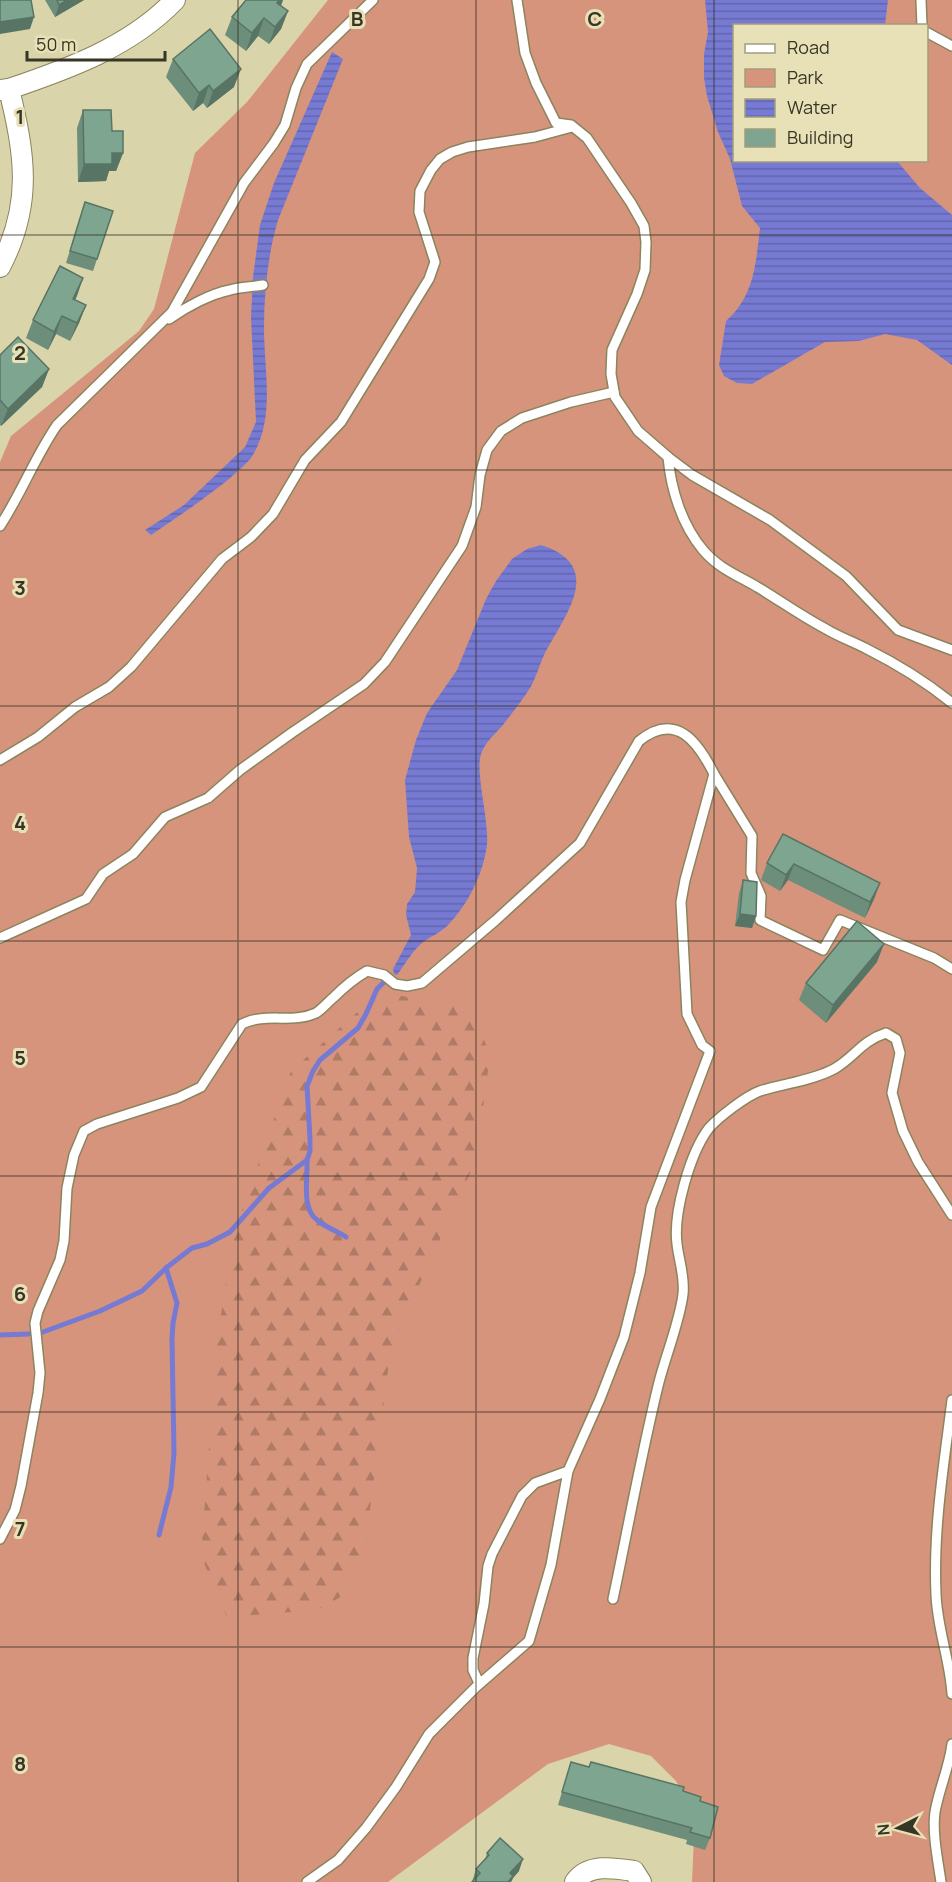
<svg xmlns="http://www.w3.org/2000/svg" width="952" height="1882" font-family="Manrope,sans-serif">
	<defs>
		<pattern id="forest-firs" width="22" height="20" patternUnits="userSpaceOnUse" patternTransform="scale(1.5)"><rect width="22" height="20" fill="#d7947d"/><path d="M5 1l3.5 6h-7zM16 11l3.5 6h-7z" fill="#af7a66"/></pattern>
		<pattern id="water-rules" width="6" height="5" patternUnits="userSpaceOnUse" patternTransform="scale(1.5)"><rect width="6" height="5" fill="#767ad3"/><path d="M0 2.5h6" fill="none" stroke="#6265ab"/></pattern>
	</defs>
	<rect width="100%" height="100%" fill="#dad4ab"/>
	<!-- green -->
	<path fill="#d7947d" fill-rule="evenodd" d="M328,0h624v1882h-260l3,-69 -19,-32 -25,-25 -42,-12 -61,20 -160,118h-388v-1420l11,-26 128,-105 15,-22 41,-156 52,-51zM734,26h192v134h-192z"/>
	<!-- forest -->
	<path fill="url(#forest-firs)" d="M397,995l76,14 17,47 -14,104 -85,187 -27,209 -25,42 -22,12 -90,7 -26,-61 16,-218 19,-111 55,-156 80,-71z"/>
	<!-- water -->
	<g fill="url(#water-rules)">
		<path d="M705,0h183l-3,25 -151,1v134l163,1 23,27 32,27v150l-35,-25 -32,-6 -26,7 -34,1 -73,42 -15,-1 -13,-7 -5,-11 7,-44c28,-24 30,-58 34,-93l-18,-22 -12,-47 -12,-27 -11,-36 -3,-18v-24l4,-22z"/>
		<path d="M332,52l11,7 -65,161c-10,34 -14,72 -14,108 0,40 11,88 -10,125 -5,10 -17,18 -25,26 -25,20 -51,38 -78,56l-6,-5 39,-25 61,-58 11,-25 -5,-105 2,-40 7,-52 14,-42z"/>
		<path d="M541,545c66,21 23,71 3,110 -5,11 -8,23 -14,33 -8,13 -18,25 -27,37 -8,9 -18,17 -22,29 -6,19 8,65 6,90 -3,28 -19,61 -39,81 -7,7 -14,10 -22,15 -13,9 -20,23 -29,35l-3,-1 -1,-5 18,-34 -5,-20 1,-11 8,-12 2,-24 -8,-31 -4,-57 11,-40 11,-27 30,-43 29,-71 10,-18 16,-22 15,-10z"/>
	</g>
	<g fill="none" stroke-linecap="round" stroke-linejoin="round">
		<!-- stream -->
		<g stroke="#767ad3" stroke-width="5">
			<path d="M307,1160c1,18 -6,48 10,60 8,7 20,11 29,17"/>
			<path d="M43,1332l57,-21 42,-20 24,-23 26,-20 15,-4 23,-12 39,-44 38,-28 3,-9v-12l-3,-53 6,-15 7,-11 38,-32 8,-14 11,-25 6,-6"/>
			<path d="M0,1335l29,-1"/>
			<path d="M159,1535l12,-48 3,-34 -2,-114 1,-16 4,-20 -11,-35"/>
		</g>
		<defs>
			<g id="lane">
				<path d="M517,0l8,53 11,30 20,40 15,2 16,13 44,65 13,23 2,16 -1,28 -8,24 -25,56 -1,24 4,23 23,34 30,26 24,18 78,45 76,56 52,54 54,20"/>
				<path d="M921,0l1,26"/>
				<path d="M926,32l26,14"/>
				<path d="M169,319c17,-12 41,-25 61,-29 10,-3 22,-3 33,-5"/>
				<path d="M668,457c3,33 14,68 35,93 16,19 36,26 56,38 23,14 44,29 67,41 13,8 28,13 41,20 30,15 59,33 85,54"/>
				<path d="M0,526c21,-32 35,-69 57,-101l115,-113 72,-129 30,-40 11,-18 11,-37 11,-24 66,-64"/>
				<path d="M0,760l38,-23 37,-30 34,-20 22,-20 91,-108 29,-22 22,-23 32,-54 36,-38 88,-143 6,-17 -16,-50 1,-21 11,-21 9,-11 12,-7 16,-5 67,-10 37,-10"/>
				<path d="M714,774l38,62 -1,37 10,23 -1,24 63,30 17,-30 94,38 18,11"/>
				<path d="M0,938l86,-39 17,-25 30,-20 32,-37 43,-19 32,-28 53,-38 71,-48 21,-22 77,-116 14,-39 4,-32 7,-25 14,-19 21,-13 49,-16 43,-10"/>
				<path d="M952,1400c-8,64 -19,129 -16,194 1,34 14,66 16,100"/>
				<path d="M0,1539l15,-29 6,-24 17,-93 2,-20 -5,-50 3,-12 22,-51 4,-19 3,-53 7,-33 10,-24 13,-7 81,-26 23,-11 41,-63c24,-12 50,0 74,-11 6,-4 12,-11 18,-16 10,-10 21,-19 33,-26l17,4 11,9 12,2 15,-3 74,-63 84,-77 59,-102c37,-30 59,1 75,33l-29,106 -4,22 6,112 15,31 8,6 -59,156 -11,66 -16,64 -24,62 -32,72 -17,94 -22,76 -53,46 -47,47 -33,53 -30,41 -28,32 -31,22"/>
				<path d="M613,1599c15,-71 28,-143 45,-213 7,-29 22,-65 25,-92 2,-17 -4,-33 -6,-50 -4,-31 13,-91 32,-116 10,-11 37,-32 51,-37 25,-8 51,-10 74,-22 21,-12 27,-28 52,-36l10,6 4,14 -8,40 11,38 15,31 34,53"/>
				<path d="M479,1683l-6,-13v-12l11,-54 4,-38 4,-12 30,-58 13,-13 33,-12"/>
				<path d="M941,1882c-3,-21 -9,-50 -6,-70 4,-23 14,-44 17,-68"/>
			</g>
			<g id="street">
				<path d="M0,90l9,-1c59,-20 121,-42 166,-89"/>
				<path d="M0,267c33,-63 25,-112 9,-178"/>
				<path d="M575,1882c13,-19 40,-14 59,-11l7,11"/>
			</g>
		</defs>
		<!-- lane casing -->
		<use href="#lane" stroke="#8b845e" stroke-width="12"/>
		<!-- street casing -->
		<use href="#street" stroke="#8b845e" stroke-width="22"/>
		<!-- lane -->
		<use href="#lane" stroke="#fff" stroke-width="9"/>
		<!-- street -->
		<use href="#street" stroke="#fff" stroke-width="20"/>
	</g>
	<!-- wall -->
	<g fill="#6c8e7b">
		<path d="M45,0h39l-29,17z"/>
		<path d="M246,0h37l-2,6 7,5 -7,18 -12,15 -11,-8 -12,15 -21,-16 7,-18z"/>
		<path d="M173,59l61,28 -27,21 -4,-5 -10,8 -27,-34z"/>
		<path d="M83,110l29,21 11,22 -7,18h-7l-3,10 -28,1 -1,-54z"/>
		<path d="M85,202l12,57 -4,12 -27,-8z"/>
		<path d="M83,278l-8,22 11,5 -7,18 -9,18 -14,-7 -8,16 -22,-12 7,-18z"/>
		<path d="M0,355l49,14 -7,18 -41,39 -1,-1z"/>
		<path d="M783,834l97,49 -6,16 -9,19 -77,-38 -8,11 -19,-11 6,-17z"/>
		<path d="M743,880l13,36 -4,12 -17,-2 4,-33z"/>
		<path d="M877,962l-51,61 -27,-23 7,-17z"/>
		<path d="M571,1762l112,29 17,10 10,37 -5,12 -19,-6 1,-4 -129,-35z"/>
		<path d="M487,1853l32,18 -6,7 -2,4h-39l4,-13 9,-9z"/>
	</g>
	<!-- shaded-wall -->
	<g fill="#587464">
		<path d="M67,0h17l-29,17 4,-12z"/>
		<path d="M279,0h4l-4,10 -2,-7z"/>
		<path d="M288,11l-7,18 -12,15 6,-17z"/>
		<path d="M34,17l-4,12 -30,5v-12z"/>
		<path d="M264,18l-6,18 -12,15 6,-18z"/>
		<path d="M241,69l-7,18 -27,21 6,-17z"/>
		<path d="M209,85l-6,18 -10,8 6,-18z"/>
		<path d="M112,153h11l-7,18h-7l-3,10 -28,1 6,-18z"/>
		<path d="M83,278l-6,18 -10,20 6,-17z"/>
		<path d="M86,305l-7,18 -9,18 7,-18z"/>
		<path d="M62,316l-6,18 -8,16 6,-18z"/>
		<path d="M49,369l-7,18 -41,39 7,-17z"/>
		<path d="M794,864l-6,16 -8,11 6,-16z"/>
		<path d="M880,883l-6,16 -9,19 5,-16z"/>
		<path d="M740,914l16,2 -4,12 -17,-2z"/>
		<path d="M884,944l-7,18 -51,61 7,-18z"/>
		<path d="M523,1859l-4,12 -6,7 -2,4h-4l3,-9z"/>
	</g>
	<!-- building -->
	<g fill="#7ea58f" stroke="#587464" stroke-width="1.5">
		<path d="M0,0h31l3,17 -34,5z"/>
		<path d="M57,0h10l-8,5z"/>
		<path d="M246,0h33l-2,3 11,8 -13,16 -11,-9 -12,15 -20,-16z"/>
		<path d="M210,29l31,40 -28,22 -4,-6 -10,8 -26,-34z"/>
		<path d="M83,110h28l1,21h11v22h-11v11h-28z"/>
		<path d="M85,202l28,9 -16,48 -27,-8z"/>
		<path d="M60,266l23,12 -10,21 13,6 -9,18 -15,-7 -8,16 -21,-12z"/>
		<path d="M18,337l31,32 -41,40 -8,-9v-45z"/>
		<path d="M783,834l97,49 -10,19 -76,-38 -8,11 -19,-12z"/>
		<path d="M743,880l14,2 -1,34 -16,-2z"/>
		<path d="M857,921l27,23 -51,61 -27,-22z"/>
		<path d="M571,1762l18,5 2,-5 93,25 -1,4 18,6 -1,4 18,6 -8,31 -20,-6 2,-4 -130,-36z"/>
		<path d="M500,1838l23,21 -13,14 3,3 -5,6h-36l8,-9 -4,-4 13,-14 -2,-2z"/>
	</g>
	<!-- grid -->
	<path fill="none" stroke="#373524" stroke-width="1.5" stroke-opacity="0.55" d="M238,0v1882M476,0v1882M714,0v1882M0,235h952M0,470h952M0,706h952M0,941h952M0,1176h952M0,1412h952M0,1647h952"/>
	<g font-size="20" text-anchor="middle" font-weight="bold" fill="#373524" stroke="#e8e1b8" stroke-width="6" stroke-linejoin="round" paint-order="stroke">
		<text x="357" y="26">B</text>
		<text x="595" y="26">C</text>
		<text x="20" y="124">1</text>
		<text x="20" y="360">2</text>
		<text x="20" y="595">3</text>
		<text x="20" y="830">4</text>
		<text x="20" y="1065">5</text>
		<text x="20" y="1301">6</text>
		<text x="20" y="1536">7</text>
		<text x="20" y="1771">8</text>
	</g>
	<!-- legend -->
	<rect x="733" y="24" width="195" height="138" fill="#e8e1b8" stroke="#a19c7d" stroke-width="1.5"/>
	<rect x="745" y="44" width="30" height="9" fill="#ffffff" stroke="#a19c7d" stroke-width="1.5"/>
	<text x="787" y="54" font-size="18" fill="#373524">Road</text>
	<rect x="745" y="69" width="30" height="18" fill="#d7947d" stroke="#a19c7d" stroke-width="1.5"/>
	<text x="787" y="84" font-size="18" fill="#373524">Park</text>
	<rect x="745" y="99" width="30" height="18" fill="url(#water-rules)" stroke="#a19c7d" stroke-width="1.5"/>
	<text x="787" y="114" font-size="18" fill="#373524">Water</text>
	<rect x="745" y="129" width="30" height="18" fill="#7ea58f" stroke="#a19c7d" stroke-width="1.5"/>
	<text x="787" y="144" font-size="18" fill="#373524">Building</text>
	<!-- north arrow -->
	<g transform="translate(898 1828) rotate(264)" stroke="#e8e1b8" stroke-width="4.5" paint-order="stroke">
	<path d="M0-4.5L10 22L0 15L-10 22Z" fill="#373524"/>
	<text y="-9" font-size="16" font-weight="bold" text-anchor="middle" fill="#373524">N</text>
	</g>
	<!-- scale -->
	<path d="M27 51v9h138v-9" fill="none" stroke="#373524" stroke-width="3"/>
	<text x="36" y="51" font-size="18" fill="#373524" stroke="#e8e1b8" stroke-width="4.5" paint-order="stroke">50 m</text>
</svg>
